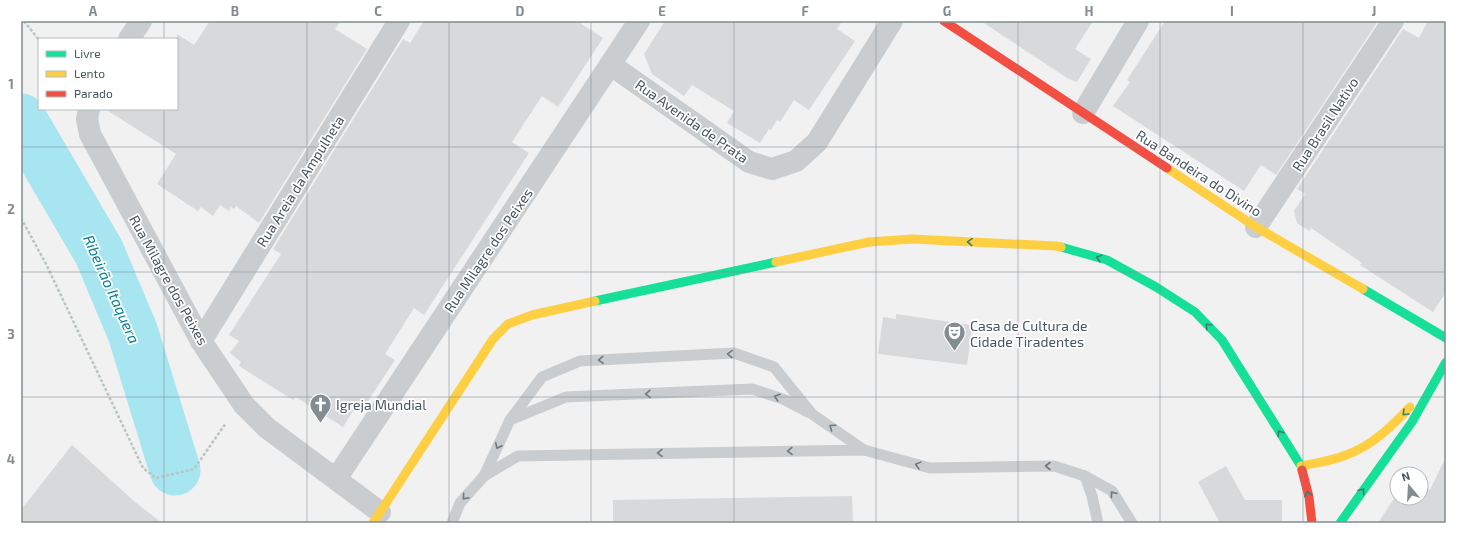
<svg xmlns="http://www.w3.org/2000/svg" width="1467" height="544" font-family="'Exo 2',sans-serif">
	<rect width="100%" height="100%" fill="#f1f1f1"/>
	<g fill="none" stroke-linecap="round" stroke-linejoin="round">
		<!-- river -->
		<path stroke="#a7e6f1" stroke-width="51" d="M21,119l78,133 34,81 42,137"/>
	</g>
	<!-- building -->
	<g fill="#d8d9db">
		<path d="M210,21h131l-6,8 32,20 -108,174 -23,-17 -2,3 -3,-2 -2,4 -9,-6 -7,11 -12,-9 -3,4 -41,-27 19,-30 -71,-45h72v-75l17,11z"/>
		<path d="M424,21h153l26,17 -45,69 -16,-11 -30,46 17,11 -105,162 -10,-7 -29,46 10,6 -31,47 -6,-4 -15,24 -47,-30 -3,3 -54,-34 2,-4 -11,-9 9,-12 -10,-6 52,-81 -8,-5 130,-210 7,4z"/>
		<path d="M665,21h177l-5,8 18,12 -46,69 -15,-10 -14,22 -3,-2 -6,10 -2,-1 -9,14 -33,-20 7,-12 -42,-26 -8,11 -32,-22 -8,-20z"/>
		<path d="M981,21h112l-18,28 16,10 -14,23 -10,-4z"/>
		<path d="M1165,21h213l-102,154 -15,-10 -17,26 -131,-85 17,-24 -3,-2z"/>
		<path d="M1428,21h18v271l-13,20 -73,-47 2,-2 -51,-35 -2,3 -12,-8 -3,-12 11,-17 -8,-5 106,-160 16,9z"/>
		<path d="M896,314l75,11 -1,2h2l-5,38 -89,-11 5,-37 13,2z"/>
		<path d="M72,445l63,57 27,21h-141v-13z"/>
		<path d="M1446,457v66h-68l19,-29v4h24v-13l9,5z"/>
		<path d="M1226,466l19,34h37v23h-62l-22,-41z"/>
		<path d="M852,496l1,27h-240v-23z"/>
	</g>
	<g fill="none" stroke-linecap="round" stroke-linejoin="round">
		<!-- path -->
		<g stroke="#b8c5c0" stroke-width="2.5" stroke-dasharray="3 2" stroke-linecap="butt">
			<path d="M24,21l15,19"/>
			<path d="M21,218l25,46 97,204 13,10 38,-9 32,-46"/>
		</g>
		<!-- lane -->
		<g stroke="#cacdcf" stroke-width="11">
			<path d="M510,420l56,-23 186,-8 31,10 25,13"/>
			<path d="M484,476l34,-20 346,-6 66,18 124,-2 31,10 27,15 20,32"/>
			<path d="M1085,476l7,20 6,27"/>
			<path d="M452,523l8,-20 24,-27 26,-56 32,-43 38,-16 154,-8 40,14 38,47 52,36"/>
		</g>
		<!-- street -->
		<g stroke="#cacdcf" stroke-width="22">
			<path d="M129,39l12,-18"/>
			<path d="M611,65l138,97 23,7 24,-8 21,-19 75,-121"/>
			<path d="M89,109l-2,10 3,15 111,207 43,64 23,23 113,84"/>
			<path d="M1083,113l55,-92"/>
			<path d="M1256,227l137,-206"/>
			<path d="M201,341l198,-320"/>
			<path d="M336,479l303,-458"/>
		</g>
		<!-- fast -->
		<g stroke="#16e098" stroke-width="9">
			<path d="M1061,247l46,13 49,27 39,25 27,28 79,126 1,4"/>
			<path d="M1363,289l83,49"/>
			<path d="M595,301l181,-39"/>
			<path d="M1340,523l72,-101 34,-60"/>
		</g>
		<!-- slow -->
		<g stroke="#ffcf43" stroke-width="9">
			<path d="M1167,168l89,59 107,62"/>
			<path d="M776,262l93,-20 43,-3 144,7 5,1"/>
			<path d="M1301,466c15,-3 31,-5 45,-11 26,-9 46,-29 64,-48"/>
			<path d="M373,523l120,-184 15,-15 24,-9 63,-14"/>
		</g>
		<!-- jam -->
		<g stroke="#f24e42" stroke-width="9">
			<path d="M944,21l223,147"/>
			<path d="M1302,470l7,27 3,26"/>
		</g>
	</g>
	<!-- one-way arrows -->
	<defs><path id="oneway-chevron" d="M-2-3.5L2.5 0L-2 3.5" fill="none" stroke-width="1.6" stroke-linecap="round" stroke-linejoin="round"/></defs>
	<g stroke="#387f6f">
		<use href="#oneway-chevron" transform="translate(970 242) rotate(-177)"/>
		<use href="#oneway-chevron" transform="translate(1099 258) rotate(-165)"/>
		<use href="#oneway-chevron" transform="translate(1208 326) rotate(-133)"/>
		<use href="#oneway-chevron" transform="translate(1405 413) rotate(135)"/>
		<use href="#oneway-chevron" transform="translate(1280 433) rotate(-122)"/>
		<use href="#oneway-chevron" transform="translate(1362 491) rotate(-54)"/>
		<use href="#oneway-chevron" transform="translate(1308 494) rotate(-102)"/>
	</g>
	<g stroke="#6e7980">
		<use href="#oneway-chevron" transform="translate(730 354) rotate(-178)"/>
		<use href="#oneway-chevron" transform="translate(601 360) rotate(177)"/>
		<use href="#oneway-chevron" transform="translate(648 394) rotate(178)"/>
		<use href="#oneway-chevron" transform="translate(777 397) rotate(-162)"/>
		<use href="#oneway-chevron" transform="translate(832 427) rotate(-145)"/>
		<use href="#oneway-chevron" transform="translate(498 446) rotate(116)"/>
		<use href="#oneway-chevron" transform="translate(790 451) rotate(179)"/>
		<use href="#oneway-chevron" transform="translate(660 453) rotate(179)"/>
		<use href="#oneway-chevron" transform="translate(918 465) rotate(-165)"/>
		<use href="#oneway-chevron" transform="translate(1048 466) rotate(-180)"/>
		<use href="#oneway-chevron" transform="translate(1113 494) rotate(-128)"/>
		<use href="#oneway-chevron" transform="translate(465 497) rotate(131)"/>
	</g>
	<!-- grid -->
	<path fill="none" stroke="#828c91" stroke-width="1" stroke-opacity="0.55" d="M164,21v18M307,21v502M449,21v502M591,21v502M734,21v502M876,21v502M1018,21v502M1160,21v502M1303,21v502M164,109v414M21,147h1425M21,272h1425M21,397h1425"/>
	<!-- icons -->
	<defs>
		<symbol id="theatre-pin" viewBox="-11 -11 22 30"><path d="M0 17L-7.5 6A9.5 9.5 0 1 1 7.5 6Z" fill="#828c91" stroke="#fff"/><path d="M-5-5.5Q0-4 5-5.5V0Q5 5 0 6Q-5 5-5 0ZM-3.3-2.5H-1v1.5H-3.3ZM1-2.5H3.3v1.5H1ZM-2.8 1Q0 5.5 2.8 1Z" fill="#fff"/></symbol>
		<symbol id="church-pin" viewBox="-11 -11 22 30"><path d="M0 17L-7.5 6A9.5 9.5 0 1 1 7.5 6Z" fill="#828c91" stroke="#fff"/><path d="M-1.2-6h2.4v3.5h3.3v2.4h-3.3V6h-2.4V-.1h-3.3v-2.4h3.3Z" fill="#fff"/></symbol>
	</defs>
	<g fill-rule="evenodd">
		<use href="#theatre-pin" x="942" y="320" width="25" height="34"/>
		<use href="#church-pin" x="308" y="392" width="25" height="34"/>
	</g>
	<g text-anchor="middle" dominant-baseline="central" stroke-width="3.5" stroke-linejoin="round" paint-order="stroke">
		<!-- street labels -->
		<g font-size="14" fill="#46555e" stroke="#fff">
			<text transform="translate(692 121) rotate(35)">Rua Avenida de Prata</text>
			<text transform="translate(1325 124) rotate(-57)">Rua Brasil Nativo</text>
			<text transform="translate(1199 173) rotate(33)">Rua Bandeira do Divino</text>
			<text transform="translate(300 181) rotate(-58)">Rua Areia da Ampulheta</text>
			<text transform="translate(488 250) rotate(-56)">Rua Milagre dos Peixes</text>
			<text transform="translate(169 280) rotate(61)">Rua Milagre dos Peixes</text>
		</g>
		<!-- poi labels -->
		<g font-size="14" fill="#46555e" stroke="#fff" text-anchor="start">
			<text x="970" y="325">Casa de Cultura de<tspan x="970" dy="16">Cidade Tiradentes</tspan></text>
			<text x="336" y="404">Igreja Mundial</text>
		</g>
		<!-- water labels -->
		<g font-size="15" font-style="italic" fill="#077f93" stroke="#fff">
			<text transform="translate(112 289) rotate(66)">Ribeirão Itaquera</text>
		</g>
	</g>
	<!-- border -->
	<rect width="1467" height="544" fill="none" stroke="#ffffff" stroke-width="44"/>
	<!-- legend -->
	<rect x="38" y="38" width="140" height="72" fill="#ffffff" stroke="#b5bbbf"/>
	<rect x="46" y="51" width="20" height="6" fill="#16e098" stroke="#b5bbbf"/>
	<text x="74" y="58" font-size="12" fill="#46555e">Livre</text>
	<rect x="46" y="71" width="20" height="6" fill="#ffcf43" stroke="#b5bbbf"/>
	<text x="74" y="78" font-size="12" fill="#46555e">Lento</text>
	<rect x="46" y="91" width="20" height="6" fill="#f24e42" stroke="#b5bbbf"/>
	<text x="74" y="98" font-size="12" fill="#46555e">Parado</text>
	<!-- north arrow -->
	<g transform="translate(1409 486) rotate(342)"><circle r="19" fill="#ffffff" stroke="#b5bbbf"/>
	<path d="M0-3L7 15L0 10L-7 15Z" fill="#828c91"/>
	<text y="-6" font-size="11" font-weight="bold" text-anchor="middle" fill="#46555e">N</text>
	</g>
	<rect x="22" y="22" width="1423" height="500" fill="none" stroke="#828c91" stroke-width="1.5"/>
	<g font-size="13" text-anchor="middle" font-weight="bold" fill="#828c91">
		<text x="93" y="16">A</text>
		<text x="235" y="16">B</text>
		<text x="378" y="16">C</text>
		<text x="520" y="16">D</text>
		<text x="662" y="16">E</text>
		<text x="805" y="16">F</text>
		<text x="947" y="16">G</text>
		<text x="1089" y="16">H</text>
		<text x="1232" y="16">I</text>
		<text x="1374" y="16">J</text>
		<text x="11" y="89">1</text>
		<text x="11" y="214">2</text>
		<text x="11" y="339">3</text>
		<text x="11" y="464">4</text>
	</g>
</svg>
